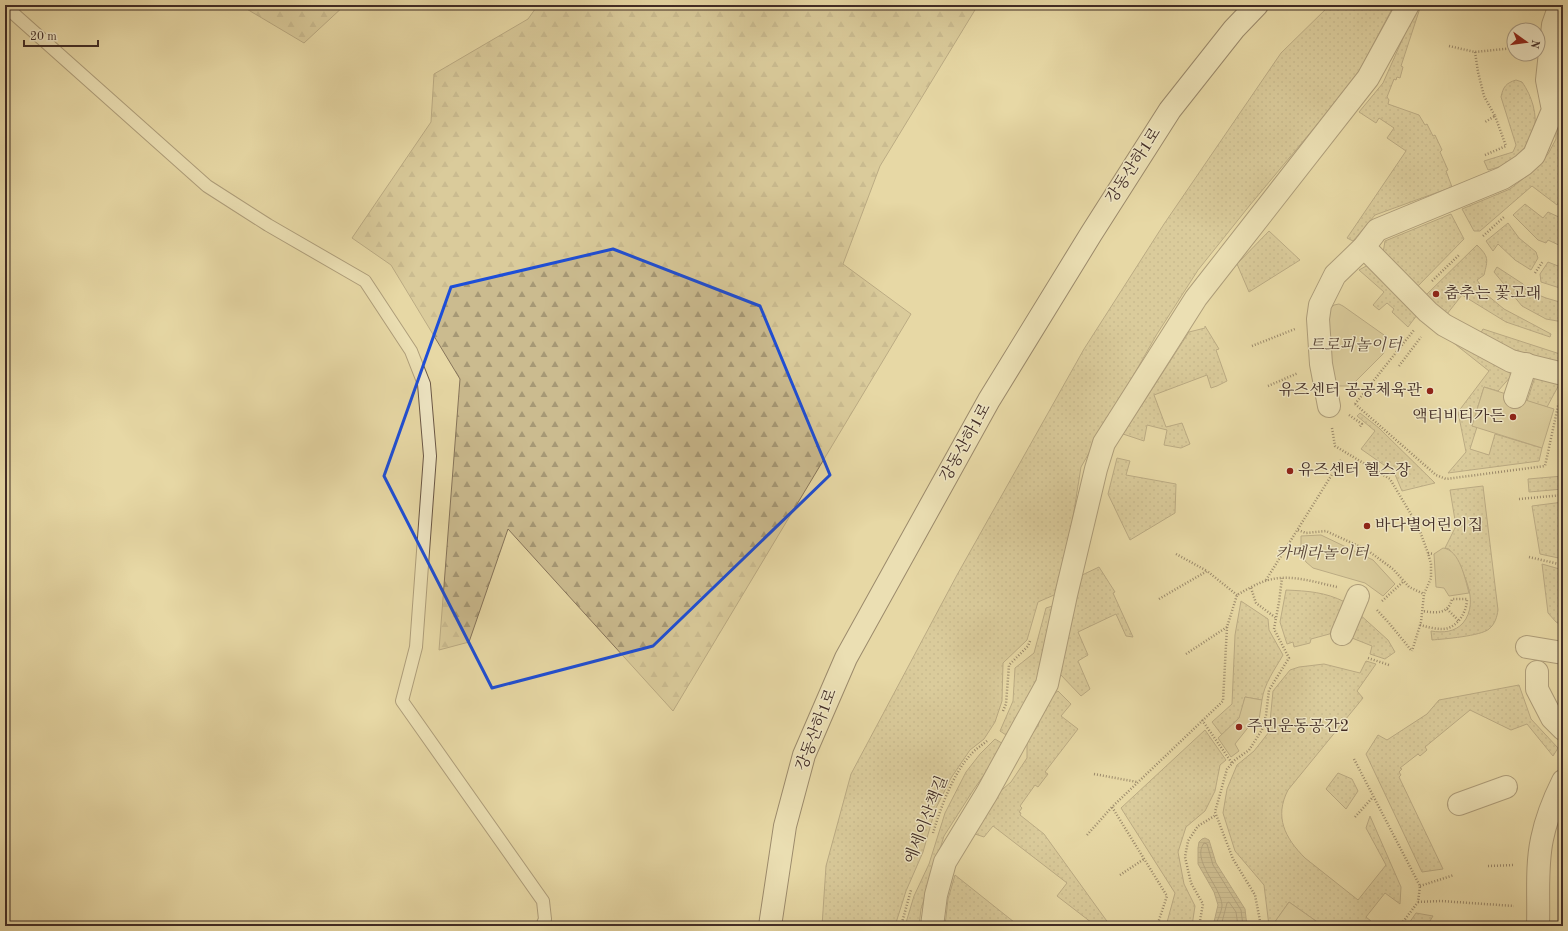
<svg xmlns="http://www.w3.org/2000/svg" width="1568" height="931" font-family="'Old Standard TT','Noto Serif KR',serif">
	<defs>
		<pattern id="grass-dots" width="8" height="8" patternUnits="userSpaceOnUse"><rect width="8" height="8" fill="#cbbb8f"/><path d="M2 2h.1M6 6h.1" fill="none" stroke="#a69875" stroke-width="1.8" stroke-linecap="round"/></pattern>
		<pattern id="forest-firs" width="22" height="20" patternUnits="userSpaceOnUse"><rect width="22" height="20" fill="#cbbb8f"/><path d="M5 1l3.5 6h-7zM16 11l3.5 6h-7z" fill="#a69875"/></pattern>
		<pattern id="water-rules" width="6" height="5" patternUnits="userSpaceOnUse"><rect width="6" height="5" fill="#af9e79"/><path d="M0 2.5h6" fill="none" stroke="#908163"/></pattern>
	</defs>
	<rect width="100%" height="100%" fill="#e7d8a5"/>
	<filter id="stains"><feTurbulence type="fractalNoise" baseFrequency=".005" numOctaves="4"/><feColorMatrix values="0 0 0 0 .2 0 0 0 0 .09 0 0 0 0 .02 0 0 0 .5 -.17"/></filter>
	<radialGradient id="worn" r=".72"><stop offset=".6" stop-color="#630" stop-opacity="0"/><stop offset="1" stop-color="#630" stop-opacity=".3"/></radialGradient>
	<!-- grass -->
	<g fill="url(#grass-dots)" stroke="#86745a">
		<path d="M1330,5h64l-39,74 -105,126 -52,65 -41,64 -76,133 -20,125 -23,10 -11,38 -24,23 -1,38 -7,21 -11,17 -14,11 -19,28 -16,32 -12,42 -17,39 -11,35h-73l4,-60 25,-92 106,-199 127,-226 80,-125 117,-171z"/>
		<path d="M1421,5l-20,61 2,1 -3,11 -3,-1 -1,3 -2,-1 -7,18 2,3 -1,4 31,11 6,10 2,-1 6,12 2,-1 7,15 -2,2 8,18 -2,1 6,16 -77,28 -22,26 -6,-3 59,-87 -19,-13 7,-10 -15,-10 -3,5 -17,-11 24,-29 28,-63z"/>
		<path d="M1516,80l6,2c10,14 16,33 12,51 -2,11 -14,22 -23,29 -6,4 -16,6 -23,8l-4,-9 29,-9 3,-7 -15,-48c2,-10 5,-14 15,-17z"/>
		<path d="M1556,125l7,11v56l-6,13 -25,-19 -52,45h-6l-12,-22 48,-20 23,-18 15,-17 8,-15z"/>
		<path d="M1525,204l18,14 5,-6 15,7v28l-15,-7 -2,3 -8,-3 -25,-25z"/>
		<path d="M1451,214l13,25 -47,48 -34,-34 2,-12z"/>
		<path d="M1508,223l11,15 17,14 2,6 -7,12 -16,-10 -17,-16 -5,7 -7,-10z"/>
		<path d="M1269,231l31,29 -51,32 -12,-28z"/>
		<path d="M1477,245c12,12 11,14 7,30l-7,5 10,15 17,14 47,25 -1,3 -44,-15 -44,-27 -15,19 -22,-18z"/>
		<path d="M1548,262l15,6v21l-22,-7 -1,-8z"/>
		<path d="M1368,265l49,50 -9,12 -16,-15 2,-3 -7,-6 -8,7 -6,-5 11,-13 -25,-22z"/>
		<path d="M1497,267l26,17 3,6 20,8 17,5v19l-17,-3 -24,-13 -28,-34z"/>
		<path d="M1205,326l14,23 -3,1 11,31 -10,5 -6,2 -4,-13 -53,20 12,32 16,-4 8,21 -9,4 -17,-3 3,-15 -20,-5 -3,16 -21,-7 66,-102 16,-4z"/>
		<path d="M1483,329l80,26v14l-39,-9 -45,-24z"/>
		<path d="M1446,337l68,30 -2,8 -14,16 -14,-4 -12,39 5,1 -7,22 19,6 6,-21 47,14 -3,13 -91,12 18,-21 -8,-40 31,-41z"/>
		<path d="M1536,374l25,7 -14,26 -20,-6z"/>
		<path d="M1360,413l19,15 56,55 -33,8 -8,-19 -33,-23 14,-18 -18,-15z"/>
		<path d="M1117,458l13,3 -4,14 50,9 -1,29 -45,27 -22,-46z"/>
		<path d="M1563,476v13l-34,3 -1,-13z"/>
		<path d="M1483,486l15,124c-1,7 -3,14 -9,19 -8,7 -45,10 -57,11l-1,-9c12,2 24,1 32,-8 18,-22 -1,-55 -14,-74l-4,-1 11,-22 -6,-36z"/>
		<path d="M1563,502v57l-23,-5 -8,-48z"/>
		<path d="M1542,564l21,6v56l-7,-4 -8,-9z"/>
		<path d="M1099,567l16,25 -2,1 20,44 -7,-1 -10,-22 -38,18 10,23 -10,6 12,28 -9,7 -22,-23 21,-97z"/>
		<path d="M1286,590c22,1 39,2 59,12l-12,31 -22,6 -1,4 -16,4 -1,-5 -6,2 -7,-22z"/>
		<path d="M1241,601l27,18 1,11 14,25c-8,14 -19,29 -21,45l-17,-3 -5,21 -18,17 -10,-13 20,-18 3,-69z"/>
		<path d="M1059,604l-16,80 -31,55 -12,-8 13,-30 2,-33 19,-15 12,-45z"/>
		<path d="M1357,612l31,28 7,12 -10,7 -15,-5 2,-8 -25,-10z"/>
		<path d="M1366,661l10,3 -19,27 6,7 -75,92c-14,27 -3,48 17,68l53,42 28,-35 -20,-37 4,-12 31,71 -1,17 -15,-11 -19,24 11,9h-54l-34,-24 -17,24h-3l-5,-41 -29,-34 -12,-38 4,-24 10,-24 17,-14 15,-19 4,-41 17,-21 9,-3 25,-3 36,9z"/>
		<path d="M1519,685l12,34 27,29 -5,8 -26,-32 -16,6 -41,-20 -45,37 2,3 -7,6 -2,-2 -18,14 2,1 -3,3 2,3 -2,2 44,92 -21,3 -56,-118 12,-19 9,5 40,-26 12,-14z"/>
		<path d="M1058,691l13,13 -10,12 17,13 -33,43 3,2 -10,13 -3,-2 -15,21 2,2 -3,4 2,1 -1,2 24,19 65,90 -13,2 -39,-30 10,-13 -74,-57 -9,11 -9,-3 -1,-13 14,-19 23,-20 16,-24v-17l11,-15 7,-26z"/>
		<path d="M1205,730l21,30 -6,5 -5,26 -10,20 -19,16 -8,25 6,32 11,22 -3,20h-26l9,-33 -54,-85z"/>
		<path d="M995,739l10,6 -31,44 -30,47 -23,73 -2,17h-14l9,-30 15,-32 16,-51 21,-41 14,-18z"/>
		<path d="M1338,773l14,6 6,12 -12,18 -20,-20z"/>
		<path d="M955,875l64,51h-74l3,-27z"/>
		<path d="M1416,913l17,3 -6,10h-20z"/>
	</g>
	<!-- forest -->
	<g fill="url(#forest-firs)" stroke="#86745a">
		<path d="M240,5h105l-41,38z"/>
		<path d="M538,5h440l-98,161 -37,98 68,50 -238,397 -165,-182 -39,113 -30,8 21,-271 -69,-114 -39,-27 79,-116 3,-48 94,-55z"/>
	</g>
	<!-- green -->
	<g fill="#cbbb8f" stroke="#86745a">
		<path d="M1339,304l4,2 41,29c2,7 2,13 -1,19l-32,32h-12l-6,-9 -6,-45 1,-21 6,-6z"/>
		<path d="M1484,387l70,22 -12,39 -70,-22z"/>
		<path d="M1321,535l52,25 22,24 -12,12 -18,-13 -52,-15 -7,-6 -5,-9v-17z"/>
		<path d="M1443,548c17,2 22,31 26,45l-20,3 -5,-8 -8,-1 -2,-33z"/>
		<path d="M1245,697l17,3 -3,20h-5l-19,24 4,7 -8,6 -13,-19 21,-20z"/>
		<path d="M1289,902l34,24h-51z"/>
	</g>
	<!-- water -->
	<path fill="url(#water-rules)" stroke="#837057" d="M1205,838l4,2 7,23 29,46 2,17h-34l5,-21 -4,-13 -16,-28v-16l1,-6 3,-3z"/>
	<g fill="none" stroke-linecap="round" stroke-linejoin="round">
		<!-- shore -->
		<g stroke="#78654f" stroke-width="1">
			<path d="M1216,926c1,-7 6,-14 6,-21 -1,-18 -31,-45 -18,-62l3,1 6,21 28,45 2,16"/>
			<path d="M1221,926l6,-23 2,-1 7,10 2,14"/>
		</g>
		<defs>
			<path id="lane" d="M5,6l202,180 61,39 97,56 46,70 13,33 6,72 -14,191 -14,54 141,200 2,18 -3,7"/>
			<g id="street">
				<path d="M1364,247l64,65 16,13 67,36 52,13"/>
				<path d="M1515,397l11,-33"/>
				<path d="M1329,406l-8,-42 -3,-45 2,-14 15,-30 29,-28 13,-17 126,-52 20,-13 11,-10 19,-45 -6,-30 6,-55 7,-20"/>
				<path d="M1342,634l16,-38"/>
				<path d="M1527,647l36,6"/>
				<path d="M1537,672v17l15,29 11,11"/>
				<path d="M1459,804l47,-17"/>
				<path d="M932,926l4,-31 9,-33 42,-69 60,-109 19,-89 30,-126 8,-26 92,-145 172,-220 40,-73"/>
				<path d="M1538,926c1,-29 -2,-59 4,-87 4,-20 12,-40 21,-58"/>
			</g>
			<path id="secondary" d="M770,926l15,-100 19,-71 42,-97 143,-258 102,-166 79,-124 64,-81 23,-24"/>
		</defs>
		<!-- lane casing -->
		<use href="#lane" stroke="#6a5745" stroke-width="14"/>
		<!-- street casing -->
		<use href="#street" stroke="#6a5745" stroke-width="24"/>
		<!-- secondary casing -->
		<use href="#secondary" stroke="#412c25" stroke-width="24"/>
		<!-- path -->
		<g stroke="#412c25" stroke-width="2.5" stroke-dasharray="1 2" stroke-linecap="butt">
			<path d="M1449,46l26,6 39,-4"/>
			<path d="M1475,52l3,20 6,24 11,20 -10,6"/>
			<path d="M1485,155l21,-9 -11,-30"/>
			<path d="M1561,208l2,-2"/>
			<path d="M1483,236l21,-19"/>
			<path d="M1535,273l8,-12"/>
			<path d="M1432,281l28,-27"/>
			<path d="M1252,346l43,-17"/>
			<path d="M1399,366l22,-29"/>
			<path d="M1268,386l30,-13"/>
			<path d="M1355,404l81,71 10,4 99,-13 13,-60 4,-9"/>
			<path d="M1355,404l59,-74"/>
			<path d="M1349,415l13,9 -3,4"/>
			<path d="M1332,428l3,18 55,33 28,47 10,27 3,11v14l-7,16 -3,28 -9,29"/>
			<path d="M1519,499l44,-4"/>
			<path d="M1298,530l8,3 20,-2 41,19 26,19 16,18 15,7"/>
			<path d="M1428,553l6,1"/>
			<path d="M1176,554l31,17"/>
			<path d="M1529,557l34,8"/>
			<path d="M1266,580l75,-120"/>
			<path d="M1251,588l5,15 20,15"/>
			<path d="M1159,599l48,-28 30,24"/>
			<path d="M1382,601l22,-20"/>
			<path d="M1447,609l12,12"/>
			<path d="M1377,610l12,13 22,27"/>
			<path d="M1420,625c7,2 15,4 22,4 15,0 25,-17 25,-30h-15c-4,16 -17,14 -30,12"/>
			<path d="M1186,654l41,-27 10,-32c9,-5 19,-11 28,-14 24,-8 49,1 72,6"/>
			<path d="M1368,658l21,7"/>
			<path d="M1003,711l3,-7 3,-39 19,-19 2,-5"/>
			<path d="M1202,720l30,43"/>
			<path d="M1354,759l66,127 -2,16 -18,24"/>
			<path d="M1094,774l43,8"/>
			<path d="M1355,817l18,-20"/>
			<path d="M933,833c8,-26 20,-60 39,-80 5,-5 10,-8 15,-12"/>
			<path d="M1087,835l25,-28"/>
			<path d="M1488,866l27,-1"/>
			<path d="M1120,875l24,-16"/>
			<path d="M1420,886l34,-11"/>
			<path d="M1418,902l23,-1 73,5"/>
			<path d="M901,926l10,-36"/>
			<path d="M1157,926l10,-30 -55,-89 111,-106 4,-74"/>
			<path d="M1199,926l4,-22 -12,-21 -6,-26 3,-16 10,-15 18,-11"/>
			<path d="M1261,926l-6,-31 -22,-36 -18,-47 12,-43 8,-9 14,-10 13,-20 4,-15 3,-25 20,-32 -15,-29 5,-27 3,-24"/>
		</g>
		<!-- lane -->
		<use href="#lane" stroke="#efe6c4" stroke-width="12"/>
		<!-- street -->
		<use href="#street" stroke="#efe6c4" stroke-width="22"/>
		<!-- secondary -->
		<use href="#secondary" stroke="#efe6c4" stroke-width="22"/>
	</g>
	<!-- marked area -->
	<path d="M0 0H1568V931H0ZM613,249l147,57 70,169 -177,171 -161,42 -108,-212 67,-189z" fill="#e7d8a5" fill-opacity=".55" fill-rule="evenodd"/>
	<path fill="none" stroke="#1d4ed8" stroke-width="3" stroke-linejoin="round" d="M613,249l147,57 70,169 -177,171 -161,42 -108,-212 67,-189z"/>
	<!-- markers -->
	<g fill="#8f2418" stroke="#efe6c4" stroke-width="1.5">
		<circle cx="1436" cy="294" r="4"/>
		<circle cx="1430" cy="391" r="4"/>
		<circle cx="1513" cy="417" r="4"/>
		<circle cx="1290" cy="471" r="4"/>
		<circle cx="1367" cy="526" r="4"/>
		<circle cx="1239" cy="727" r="4"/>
	</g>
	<g text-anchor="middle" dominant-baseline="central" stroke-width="3" stroke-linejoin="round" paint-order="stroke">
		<!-- street labels -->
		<g font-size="16" fill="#412c25" stroke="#efe6c4">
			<text transform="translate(1134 166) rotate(-57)">강동산하1로</text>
			<text transform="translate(966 443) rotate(-61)">강동산하1로</text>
			<text transform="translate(817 730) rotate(-69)">강동산하1로</text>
			<text transform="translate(927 820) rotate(-69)">에세이산책길</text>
		</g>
		<!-- poi labels -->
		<g font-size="16" fill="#412c25" stroke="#efe6c4" text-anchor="start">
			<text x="1444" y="294">춤추는 꽃고래</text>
			<text x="1422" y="391" text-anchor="end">유즈센터 공공체육관</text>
			<text x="1505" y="417" text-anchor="end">액티비티가든</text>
			<text x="1298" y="471">유즈센터 헬스장</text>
			<text x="1375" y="526">바다별어린이집</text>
			<text x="1247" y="727">주민운동공간2</text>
		</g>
		<!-- park labels -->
		<g font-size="16" font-style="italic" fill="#5d493a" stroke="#efe6c4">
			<text x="1355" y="346">트로피놀이터</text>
			<text x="1322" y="554">카메라놀이터</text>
		</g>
	</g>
	<!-- margin -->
	<rect width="1568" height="931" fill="none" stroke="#e7d8a5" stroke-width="20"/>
	<rect x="6" y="6" width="1556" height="919" fill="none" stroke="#412c25" stroke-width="2"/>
	<rect x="10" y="10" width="1548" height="911" fill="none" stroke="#412c25"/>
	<!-- north arrow -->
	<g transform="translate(1526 42) rotate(104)"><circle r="19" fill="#efe6c4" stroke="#a99c84"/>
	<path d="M0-3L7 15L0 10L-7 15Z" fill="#8f2418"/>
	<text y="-6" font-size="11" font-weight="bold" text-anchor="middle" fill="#412c25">N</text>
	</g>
	<!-- scale -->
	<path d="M24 40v6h74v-6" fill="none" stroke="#412c25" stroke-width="2"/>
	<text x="30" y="40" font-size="12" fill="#412c25" stroke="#efe6c4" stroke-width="3" paint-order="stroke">20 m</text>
	<rect width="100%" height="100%" filter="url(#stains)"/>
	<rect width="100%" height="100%" fill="url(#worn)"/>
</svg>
